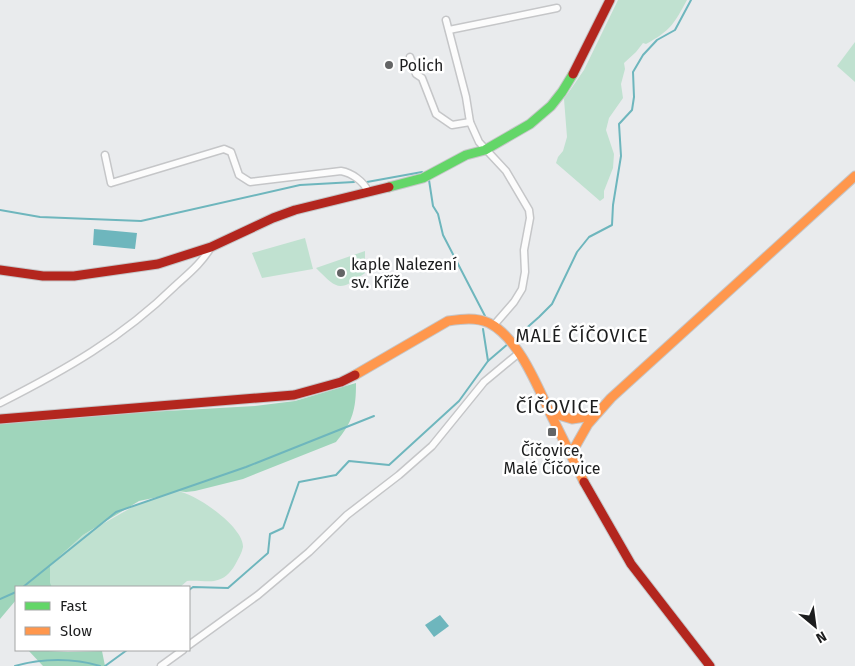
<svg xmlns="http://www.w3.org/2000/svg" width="855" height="666" font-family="'Fira Sans',sans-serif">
	<rect width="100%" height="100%" fill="#e9ebed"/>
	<!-- green -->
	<g fill="#c0e1d0">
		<path d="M618,0h69c-13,24 -17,31 -41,44l-3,-1 -7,9 -12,11 1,6 -4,15 2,14 -14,20 -3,12 8,24 -1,14 -9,23v7l-4,3 -44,-38 2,-6 5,-6 4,-14 -3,-38 20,-29z"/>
		<path d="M855,42v40l-18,-16z"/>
		<path d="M305,238l8,31 -51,9 -10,-25z"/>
		<path d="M365,251v22c-26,19 -27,17 -49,-5z"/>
		<path d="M177,491c18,2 67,36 66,56 -1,6 -5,12 -8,18 -5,8 -10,14 -21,16 -8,1 -18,-1 -27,0l-7,6h-128l-2,-3v-19l33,-30 53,-30z"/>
	</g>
	<!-- forest -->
	<g fill="#9fd5bb">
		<path d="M356,383c0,26 -3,39 -20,59l-93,37 -48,12 -9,1 -9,-1 -19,6 -19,4 -56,34 -33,30v18l2,4h-36v13l-16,19v-195l96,-9 159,-9 40,-5z"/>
		<path d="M28,650l40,2 34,-1 3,15h-62z"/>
	</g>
	<!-- water -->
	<g fill="#6eb6bd">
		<path d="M94,229l43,4 -2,16 -42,-4z"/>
		<path d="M440,615l9,11 -15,11 -9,-12z"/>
	</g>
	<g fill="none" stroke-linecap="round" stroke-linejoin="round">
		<!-- stream -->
		<g stroke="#6eb6bd" stroke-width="2">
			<path d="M429,180l4,26 5,8 5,21 42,81"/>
			<path d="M367,182l55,-10"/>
			<path d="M0,210l40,7 101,4 159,-36 54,-3"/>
			<path d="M483,329l5,32"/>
			<path d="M513,340l26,-23 13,-13 25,-52 12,-15 23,-12 1,-20 8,-49 -2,-32 13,-14 2,-13 -1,-25 10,-17 14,-15 18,-10 16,-30"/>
			<path d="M23,587l93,-75 130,-45 128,-51"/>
			<path d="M189,590l4,-3 35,1 40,-35 2,-19 13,-6 16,-46 37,-7 13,-14 40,4 70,-64 29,-40 21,-18"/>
			<path d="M0,599l16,-7"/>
			<path d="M15,666c27,-8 59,-8 85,0"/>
			<path d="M105,666l22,-16"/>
		</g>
		<defs>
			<g id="street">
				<path d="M446,20l20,77 4,25 9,20 27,29 23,39 1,8 -6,32 1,22 -3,17 -8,13 -20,23"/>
				<path d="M449,30l108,-22"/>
				<path d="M410,57l6,17 6,4 14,36 16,11 18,-3"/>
				<path d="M105,155l6,28 113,-34 7,3 8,23 11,7 91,-11c11,2 22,10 27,20"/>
				<path d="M0,403c65,-33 122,-65 175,-117 13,-12 27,-23 36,-39"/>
				<path d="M189,645l69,-50 51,-43 38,-37 52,-40 33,-29 52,-64 35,-29"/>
				<path d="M161,666l22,-16"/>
			</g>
			<path id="fast" d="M389,187l34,-9 43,-23 19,-5 45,-26 21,-18 11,-14 11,-18"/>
			<g id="slow">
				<path d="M355,375l93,-54c14,-2 28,-4 41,2 30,15 49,65 63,94 11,22 22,44 32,65"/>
				<path d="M552,413l20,6 20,-3"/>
				<path d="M571,454l17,-30 23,-26 244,-222"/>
			</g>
			<g id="jam">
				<path d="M573,74l37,-74"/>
				<path d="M0,270l43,6h31l84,-12 53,-17 62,-29 22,-8 94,-23"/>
				<path d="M0,419l294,-24 47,-13 14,-7"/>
				<path d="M584,482l47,82 79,102"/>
			</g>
		</defs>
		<!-- street casing -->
		<use href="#street" stroke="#c5c6c8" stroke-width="9"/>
		<!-- fast casing -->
		<use href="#fast" stroke="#c5c6c8" stroke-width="11"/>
		<!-- slow casing -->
		<use href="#slow" stroke="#c5c6c8" stroke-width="11"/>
		<!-- jam casing -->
		<use href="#jam" stroke="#c5c6c8" stroke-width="11"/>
		<!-- street -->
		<use href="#street" stroke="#fcfcfc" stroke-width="6"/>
		<!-- fast -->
		<use href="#fast" stroke="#63d668" stroke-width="9"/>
		<!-- slow -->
		<use href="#slow" stroke="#ff974d" stroke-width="9"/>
		<!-- jam -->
		<use href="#jam" stroke="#b3261e" stroke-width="9"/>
	</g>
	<!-- markers -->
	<g fill="#646566" stroke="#fff" stroke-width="2">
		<circle cx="389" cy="65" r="5"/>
		<circle cx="341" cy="273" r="5"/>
		<rect x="547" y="427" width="10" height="10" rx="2.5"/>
	</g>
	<g text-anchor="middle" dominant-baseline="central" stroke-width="5" stroke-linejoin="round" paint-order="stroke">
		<!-- poi labels -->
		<g font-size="16" fill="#1c1d1e" stroke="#fff" text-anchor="start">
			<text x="399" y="65">Polich</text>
			<text x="351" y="264">kaple Nalezení<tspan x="351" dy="18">sv. Kříže</tspan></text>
			<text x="552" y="450" text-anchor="middle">Číčovice,<tspan x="552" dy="18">Malé Číčovice</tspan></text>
		</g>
		<!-- neighbourhood labels -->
		<g font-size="18" letter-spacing="1" fill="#1c1d1e" stroke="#fff">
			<text x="582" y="336">MALÉ ČÍČOVICE</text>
		</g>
		<!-- quarter labels -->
		<g font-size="19" letter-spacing="1" fill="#1c1d1e" stroke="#fff">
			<text x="558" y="406">ČÍČOVICE</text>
		</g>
	</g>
	<!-- legend -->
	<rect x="15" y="586" width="175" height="65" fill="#ffffff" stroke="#a4a5a5"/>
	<rect x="25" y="602" width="25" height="8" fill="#63d668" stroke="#a4a5a5"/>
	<text x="60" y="611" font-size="15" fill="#1c1d1e">Fast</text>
	<rect x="25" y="627" width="25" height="8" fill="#ff974d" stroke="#a4a5a5"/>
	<text x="60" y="636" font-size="15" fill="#1c1d1e">Slow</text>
	<!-- north arrow -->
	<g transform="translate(815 626) rotate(151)" stroke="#ffffff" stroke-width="4" paint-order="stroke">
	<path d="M0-4L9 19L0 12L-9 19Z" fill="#1c1d1e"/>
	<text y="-8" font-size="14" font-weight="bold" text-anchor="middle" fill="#1c1d1e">N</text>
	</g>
</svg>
